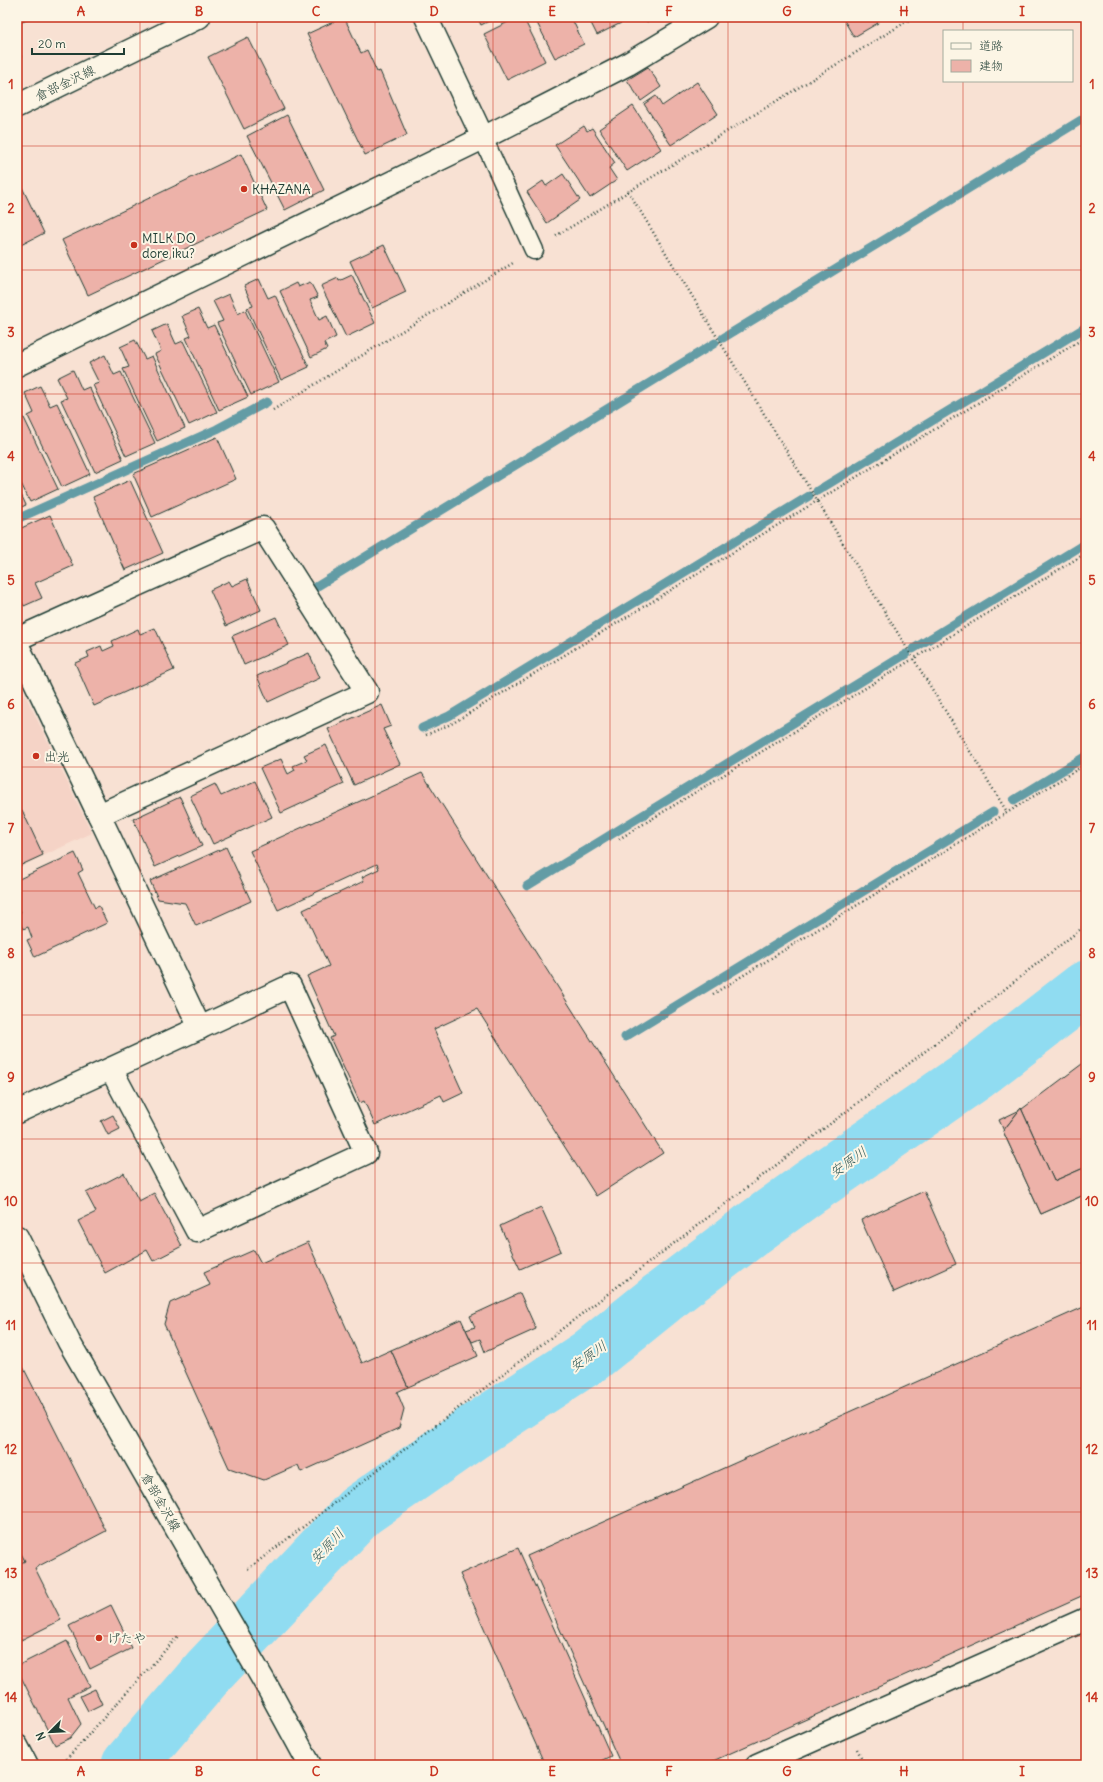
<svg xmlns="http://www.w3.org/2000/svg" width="1103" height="1782" font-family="Delius,'Klee One',sans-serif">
	<rect width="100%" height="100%" fill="#f8e1d3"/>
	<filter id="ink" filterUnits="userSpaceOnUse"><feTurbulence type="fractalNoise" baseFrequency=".025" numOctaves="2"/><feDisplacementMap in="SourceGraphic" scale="8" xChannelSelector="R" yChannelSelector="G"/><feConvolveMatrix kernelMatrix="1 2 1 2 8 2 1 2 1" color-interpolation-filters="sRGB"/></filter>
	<g filter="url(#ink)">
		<!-- built -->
		<path fill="#f5d3c6" d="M17,678l75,155 -75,35z"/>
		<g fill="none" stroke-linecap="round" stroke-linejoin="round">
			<!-- stream -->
			<g stroke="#639ca5" stroke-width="9">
				<path d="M723,338l363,-221"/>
				<path d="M817,491l269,-164"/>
				<path d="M17,519l200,-90 50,-27"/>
				<path d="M316,587l399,-244"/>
				<path d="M913,649l173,-106"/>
				<path d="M422,728l27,-12 360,-220"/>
				<path d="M1014,800l72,-44"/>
				<path d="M527,886l379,-232"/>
				<path d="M625,1037l368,-225"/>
			</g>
			<!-- river -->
			<path stroke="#90dcf1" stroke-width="55" d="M129,1765l79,-93 152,-161 112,-78 118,-77 72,-58 89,-68 58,-42 167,-115 110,-85"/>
		</g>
		<!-- building -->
		<g fill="#edb2a9" stroke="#1f3d34">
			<path d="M20,17h14l-12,5z"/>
			<path d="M344,17l17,36 6,-3 10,22 3,-1 27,64 -42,20 -58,-121z"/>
			<path d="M477,17h20l-16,8z"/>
			<path d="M518,17h5l22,44 -38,19 -23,-46z"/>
			<path d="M534,17h37l13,27 -29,14z"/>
			<path d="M588,17h37l2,3 -30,15z"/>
			<path d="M644,17h11l-8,5z"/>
			<path d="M842,17h33l3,6 -24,14z"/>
			<path d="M248,37l36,72 -40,20 -36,-72z"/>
			<path d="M17,48l5,10 -5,2z"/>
			<path d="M648,67l13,20 -20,14 -14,-21z"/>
			<path d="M697,82l21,32 -47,31 -27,-41 12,-8 6,10z"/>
			<path d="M633,106l28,43 -34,22 -28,-42z"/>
			<path d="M287,115l37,75 -39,20 -38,-74z"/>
			<path d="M584,126l3,5 5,-3 23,35 -6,5 8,12 -27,18 -35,-53z"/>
			<path d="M241,154l26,56 -179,85 -26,-55z"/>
			<path d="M563,174l17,26 -33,23 -20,-31 16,-11 3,5z"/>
			<path d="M20,183l24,50 -27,14v-63z"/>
			<path d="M384,245l22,47 -34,16 -22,-47z"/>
			<path d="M352,275l23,48 -29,14 -25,-51 17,-8 1,3z"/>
			<path d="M259,279l9,19 7,-3 34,72 -28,13 -34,-72 6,-2 -9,-20z"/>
			<path d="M310,282l8,15 -8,3 9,20 8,-4 9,21 -12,6 3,6 -16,8 -31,-66 16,-8 2,4z"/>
			<path d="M229,294l9,20 7,-4 34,72 -28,13 -34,-72 6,-2 -10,-20z"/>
			<path d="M198,309l9,19 7,-3 34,72 -29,13 -33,-72 5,-2 -9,-20z"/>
			<path d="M167,324l9,20 7,-3 34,71 -28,13 -34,-71 6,-3 -9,-20z"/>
			<path d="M135,340l10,19 7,-3 33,72 -28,13 -34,-72 6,-2 -9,-20z"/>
			<path d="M105,355l9,20 7,-3 34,71 -29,13 -33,-71 6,-2 -10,-20z"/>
			<path d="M73,370l9,20 7,-3 34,72 -28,13 -34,-72 6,-2 -10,-20z"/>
			<path d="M40,386l10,20 7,-3 33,71 -28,13 -34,-71 6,-3 -9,-20z"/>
			<path d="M24,418l34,71 -28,13 -13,-27v-55z"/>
			<path d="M217,437l19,42 -84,38 -19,-43z"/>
			<path d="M130,480l33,73 -38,17 -32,-73z"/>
			<path d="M17,486l9,19 -9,4z"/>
			<path d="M50,515l23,51 -38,17 7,15 -18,8 -7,-14v-62z"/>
			<path d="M247,579l14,31 -35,16 -16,-36 19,-9 3,5z"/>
			<path d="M276,617l13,28 -45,20 -12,-29z"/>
			<path d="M155,628l19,42 -80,36 -19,-43 14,-6 -2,-5 14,-6 2,5 11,-5 -2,-5 26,-12 2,5z"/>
			<path d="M309,653l11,25 -52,24 -11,-26z"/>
			<path d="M382,705l9,21 -8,3 17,35 -46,21 -26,-56z"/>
			<path d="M326,745l18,39 -63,29 -21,-45 21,-9 7,15 7,-4 -2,-4 14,-6 -3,-5z"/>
			<path d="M422,773l241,380 -67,43 -119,-187 -43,20 29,64 -19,9 -3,-7 -66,30 -11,-24 -4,2 -30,-65 4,-2 -27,-60 22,-10 -26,-56 61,-29 -2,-4 17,-8 -2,-5 -99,46 -28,-59z"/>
			<path d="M255,781l17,36 -59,27 -23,-48 25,-12 6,12z"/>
			<path d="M180,797l22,49 -47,21 -22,-48z"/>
			<path d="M22,810l21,45 -26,12v-55z"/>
			<path d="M226,847l25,54 -55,25 -11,-23 -27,-4 -8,-18z"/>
			<path d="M75,853l8,17 -5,3 17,35 4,-2 8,17 -72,34 -8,-17 5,-2 -4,-11 -5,2 -6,-13 4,-4 -4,-7v-25z"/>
			<path d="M1086,1061v130l-45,21 -42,-92 23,-11z"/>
			<path d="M1021,1108l33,73 32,-14v27l-45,20 -38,-83z"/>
			<path d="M1021,1108l33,73 32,-14v27l-45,20 -38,-83z"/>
			<path d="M113,1115l7,14 -12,6 -7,-14z"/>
			<path d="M124,1173l15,28 15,-8 28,53 -29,15 -6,-11 -42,23 -27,-52 18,-9 -10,-19z"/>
			<path d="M924,1191l32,73 -62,28 -33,-72z"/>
			<path d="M541,1207l20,44 -41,18 -20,-43z"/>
			<path d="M308,1242l54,121 29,-13 17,37 -11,5 7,17 -5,19 -98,44 -3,-7 -34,15 -35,-12 -65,-144 6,-21 40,-18 -6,-13 50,-22 7,13z"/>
			<path d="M520,1293l16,36 -51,23 -5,-13 -8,3 -6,-12 9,-3 -5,-11z"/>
			<path d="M1086,1306v288l-382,171h-83l-94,-209z"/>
			<path d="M461,1319l17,37 -70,31 -17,-37z"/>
			<path d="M17,1355l89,176 -71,37 26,52 -44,22z"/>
			<path d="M17,1546l8,15 -8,4z"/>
			<path d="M518,1548l93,208 -19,9h-47l-85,-191z"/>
			<path d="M111,1605l21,43 -42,21 -21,-43z"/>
			<path d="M67,1641l23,45 -22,11 13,27 -11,14 -15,7 -38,-76v-3z"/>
			<path d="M95,1689l7,15 -14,7 -8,-15z"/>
		</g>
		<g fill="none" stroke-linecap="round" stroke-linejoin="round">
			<defs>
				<path id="lane" d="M483,138l51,112"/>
				<g id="street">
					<path d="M426,17l57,121"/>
					<path d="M17,365l466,-227 145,-74 78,-47"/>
					<path d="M17,639l246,-111 104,164 -268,123 101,213"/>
					<path d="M17,644l82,171"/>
					<path d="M111,1069l86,162 169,-78 -76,-167 -30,14"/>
					<path d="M17,1746l10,19"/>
				</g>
				<g id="secondary">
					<path d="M17,106l182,-89"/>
					<path d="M17,1112l243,-112"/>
					<path d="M17,1237l52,105 199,346 42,77"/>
					<path d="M757,1765l329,-146"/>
				</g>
			</defs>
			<!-- lane casing -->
			<use href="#lane" stroke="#1f3d34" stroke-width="21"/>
			<!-- street casing -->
			<use href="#street" stroke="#1f3d34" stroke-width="25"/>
			<!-- secondary casing -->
			<use href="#secondary" stroke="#1f3d34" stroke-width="25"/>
			<!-- path -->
			<g stroke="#1f3d34" stroke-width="2.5" stroke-dasharray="1 3" stroke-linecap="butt">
				<path d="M628,191l379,621"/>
				<path d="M556,236l358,-219"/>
				<path d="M273,410l240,-147"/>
				<path d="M426,735l27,-12 633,-386"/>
				<path d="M619,839l467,-286"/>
				<path d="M713,994l373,-230"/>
				<path d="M248,1569l701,-536 137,-108"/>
				<path d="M857,1749l8,16"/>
				<path d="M61,1765l118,-130"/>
			</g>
			<!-- lane -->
			<use href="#lane" stroke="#fcf5e5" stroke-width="18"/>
			<!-- street -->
			<use href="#street" stroke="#fcf5e5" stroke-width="22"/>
			<!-- secondary -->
			<use href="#secondary" stroke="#fcf5e5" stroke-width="22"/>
		</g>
	</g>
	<!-- grid -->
	<path fill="none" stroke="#c8321e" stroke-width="1" stroke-opacity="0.55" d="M140,17v1748M257,17v1748M375,17v1748M493,17v1748M610,17v1748M728,17v1748M846,17v1748M963,17v14M963,81v1684M17,146h1069M17,270h1069M17,394h1069M17,519h1069M17,643h1069M17,767h1069M17,891h1069M17,1015h1069M17,1139h1069M17,1263h1069M17,1388h1069M17,1512h1069M17,1636h1069"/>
	<!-- markers -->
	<g fill="#c8321e" stroke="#fcf5e5" stroke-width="1.5">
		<circle cx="244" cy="189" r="4"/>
		<circle cx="134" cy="245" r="4"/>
		<circle cx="36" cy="756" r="4"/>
		<circle cx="99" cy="1638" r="4"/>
	</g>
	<g text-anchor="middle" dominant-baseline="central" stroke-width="4" stroke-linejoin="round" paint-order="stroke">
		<!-- street labels -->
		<g font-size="13" fill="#1f3d34" stroke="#fcf5e5">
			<text transform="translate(65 83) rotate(-26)">倉部金沢線</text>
			<text transform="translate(161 1502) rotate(60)">倉部金沢線</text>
		</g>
		<!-- poi labels -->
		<g font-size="13" fill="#1f3d34" stroke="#fcf5e5" text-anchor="start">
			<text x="252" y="189">KHAZANA</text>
			<text x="142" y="238">MILK DO<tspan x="142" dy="15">dore iku?</tspan></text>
			<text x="44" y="756">出光</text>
			<text x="107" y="1638">げたや</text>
		</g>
		<!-- water labels -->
		<g font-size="14" font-style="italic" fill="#365d5a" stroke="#fcf5e5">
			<text transform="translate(848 1162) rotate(-35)">安原川</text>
			<text transform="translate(588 1356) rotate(-35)">安原川</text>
			<text transform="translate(327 1546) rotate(-47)">安原川</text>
		</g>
	</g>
	<!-- margin -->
	<rect width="1103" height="1782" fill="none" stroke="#fcf5e5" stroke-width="44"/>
	<!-- legend -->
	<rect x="943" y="30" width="130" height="52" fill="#fcf5e5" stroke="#a4ab9e"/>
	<rect x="951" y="43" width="20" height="6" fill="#fcf5e5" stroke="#a4ab9e"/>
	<text x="979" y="50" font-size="12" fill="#1f3d34">道路</text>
	<rect x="951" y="60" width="20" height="12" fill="#edb2a9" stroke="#a4ab9e"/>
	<text x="979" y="70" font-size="12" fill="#1f3d34">建物</text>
	<!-- north arrow -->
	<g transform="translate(50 1732) rotate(246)" stroke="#fcf5e5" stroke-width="3" paint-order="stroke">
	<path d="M0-3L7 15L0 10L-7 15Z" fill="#1f3d34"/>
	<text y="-6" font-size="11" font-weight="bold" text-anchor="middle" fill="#1f3d34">N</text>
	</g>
	<!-- scale -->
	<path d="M32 48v6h92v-6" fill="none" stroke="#1f3d34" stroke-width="2"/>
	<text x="38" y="48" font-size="12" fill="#1f3d34" stroke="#fcf5e5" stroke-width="3" paint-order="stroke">20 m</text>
	<rect x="22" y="22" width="1059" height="1738" fill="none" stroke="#c8321e" stroke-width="1.5"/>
	<g font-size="13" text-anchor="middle" font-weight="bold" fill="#c8321e">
		<text x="81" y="16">A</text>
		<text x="199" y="16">B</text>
		<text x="316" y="16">C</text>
		<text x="434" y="16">D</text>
		<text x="552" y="16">E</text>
		<text x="669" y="16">F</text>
		<text x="787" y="16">G</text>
		<text x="904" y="16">H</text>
		<text x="1022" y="16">I</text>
		<text x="11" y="89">1</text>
		<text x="1092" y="89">1</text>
		<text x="11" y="213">2</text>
		<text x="1092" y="213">2</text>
		<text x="11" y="337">3</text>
		<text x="1092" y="337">3</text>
		<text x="11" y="461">4</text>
		<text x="1092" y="461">4</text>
		<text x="11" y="585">5</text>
		<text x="1092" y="585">5</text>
		<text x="11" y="709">6</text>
		<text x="1092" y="709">6</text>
		<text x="11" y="833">7</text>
		<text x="1092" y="833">7</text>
		<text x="11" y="958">8</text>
		<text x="1092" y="958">8</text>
		<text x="11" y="1082">9</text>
		<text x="1092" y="1082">9</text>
		<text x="11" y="1206">10</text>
		<text x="1092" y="1206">10</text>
		<text x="11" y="1330">11</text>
		<text x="1092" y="1330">11</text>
		<text x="11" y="1454">12</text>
		<text x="1092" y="1454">12</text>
		<text x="11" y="1578">13</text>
		<text x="1092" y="1578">13</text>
		<text x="11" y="1702">14</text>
		<text x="1092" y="1702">14</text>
		<text x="81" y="1776">A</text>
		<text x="199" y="1776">B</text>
		<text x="316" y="1776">C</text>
		<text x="434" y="1776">D</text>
		<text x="552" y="1776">E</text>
		<text x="669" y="1776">F</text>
		<text x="787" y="1776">G</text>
		<text x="904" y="1776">H</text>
		<text x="1022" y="1776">I</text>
	</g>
</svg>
